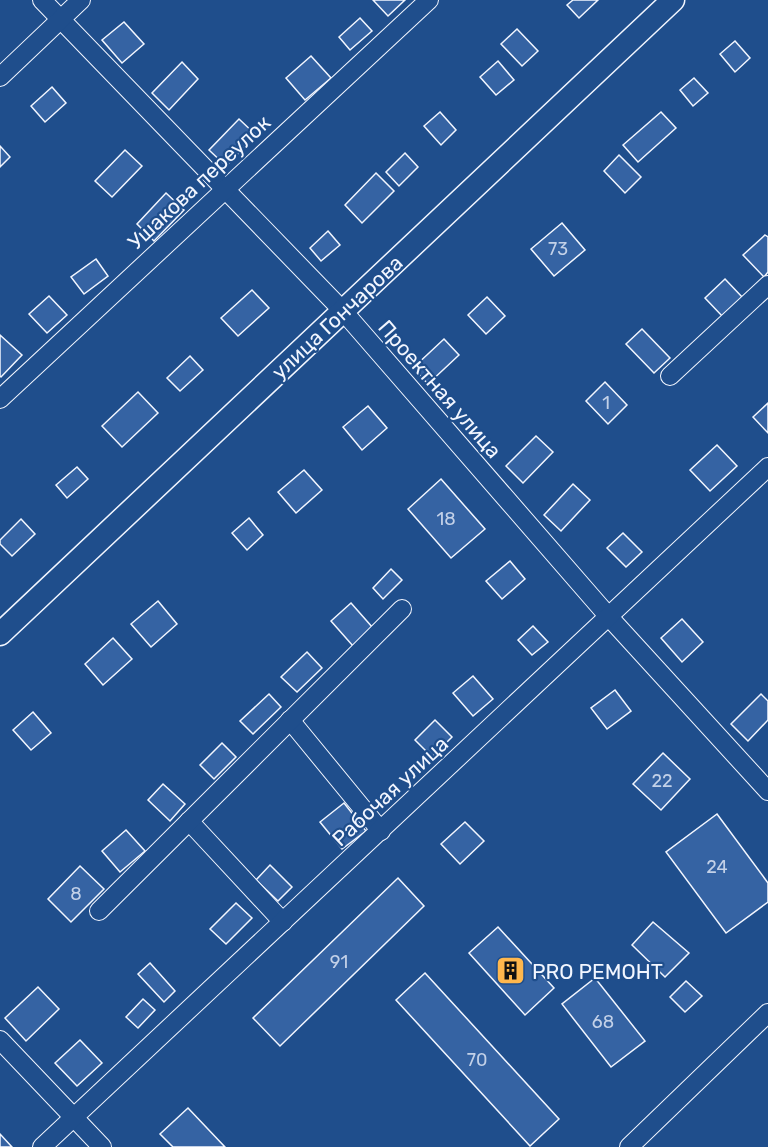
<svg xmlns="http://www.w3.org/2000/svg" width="768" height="1147" font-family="Rubik,sans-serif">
	<rect width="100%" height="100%" fill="#1f4e8c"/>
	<!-- building -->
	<g fill="#3563a3" stroke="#f2f6ff" stroke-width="1.5">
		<path d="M373,0h32l-17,16z"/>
		<path d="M573,0h25l-19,18 -12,-13z"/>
		<path d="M360,18l12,13 -22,19 -11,-13z"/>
		<path d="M124,22l20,22 -22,19 -20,-23z"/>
		<path d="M517,29l21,22 -16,15 -21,-22z"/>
		<path d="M735,41l15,17 -15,14 -15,-18z"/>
		<path d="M311,56l20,22 -26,22 -19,-22z"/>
		<path d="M498,61l16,19 -18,15 -16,-18z"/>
		<path d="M182,62l16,17 -29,31 -17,-17z"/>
		<path d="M694,78l14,15 -15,13 -13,-16z"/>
		<path d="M52,87l14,16 -21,19 -14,-16z"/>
		<path d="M440,112l16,18 -15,15 -17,-19z"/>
		<path d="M661,112l15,16 -38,34 -15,-17z"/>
		<path d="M239,119l17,16 -30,31 -17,-16z"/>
		<path d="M0,146l10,11 -10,10z"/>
		<path d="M125,150l17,16 -30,31 -17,-16z"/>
		<path d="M405,153l13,14 -19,19 -13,-14z"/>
		<path d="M619,155l22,22 -16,16 -21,-22z"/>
		<path d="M376,173l18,18 -32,32 -17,-18z"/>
		<path d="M166,193l18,17 -30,31 -17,-17z"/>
		<path d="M562,223l23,27 -31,26 -23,-27z"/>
		<path d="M328,231l12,14 -19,16 -11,-13z"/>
		<path d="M765,235l3,2v35l-4,5 -21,-22z"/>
		<path d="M96,259l12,17 -24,18 -13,-17z"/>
		<path d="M725,279l18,19 -20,19 -18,-19z"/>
		<path d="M252,290l17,18 -31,28 -17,-18z"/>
		<path d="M49,296l18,19 -20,18 -18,-19z"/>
		<path d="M487,297l18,19 -19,18 -18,-19z"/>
		<path d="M642,329l28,29 -16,15 -28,-29z"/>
		<path d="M0,335l22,20 -21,22 -1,-1z"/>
		<path d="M444,339l15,16 -31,29 -15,-16z"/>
		<path d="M190,356l13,14 -23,21 -13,-13z"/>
		<path d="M605,382l22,23 -19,19 -22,-23z"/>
		<path d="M138,392l20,21 -36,34 -20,-21z"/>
		<path d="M768,403v30l-15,-16z"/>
		<path d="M368,406l19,22 -25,22 -19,-23z"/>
		<path d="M536,436l17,16 -30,31 -17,-17z"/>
		<path d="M717,445l20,21 -27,25 -20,-21z"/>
		<path d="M77,467l11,12 -21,19 -11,-13z"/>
		<path d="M304,470l18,20 -26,23 -18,-21z"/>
		<path d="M441,479l44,50 -34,29 -43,-49z"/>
		<path d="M573,484l17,16 -29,31 -17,-16z"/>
		<path d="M249,518l14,17 -16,15 -15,-17z"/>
		<path d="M21,519l14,15 -23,22 -12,-12v-4z"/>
		<path d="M623,533l19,19 -16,15 -19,-19z"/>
		<path d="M510,561l15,18 -23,20 -16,-18z"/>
		<path d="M391,569l11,11 -19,19 -10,-11z"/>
		<path d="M158,601l19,23 -26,23 -20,-23z"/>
		<path d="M351,603l22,25 -20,18 -22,-25z"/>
		<path d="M682,619l21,23 -21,20 -21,-24z"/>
		<path d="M533,626l15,16 -16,13 -14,-15z"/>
		<path d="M113,638l19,21 -29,26 -18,-21z"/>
		<path d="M307,652l15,16 -25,24 -16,-15z"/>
		<path d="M473,676l20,23 -20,17 -20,-23z"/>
		<path d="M615,690l16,21 -24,18 -16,-21z"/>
		<path d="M269,694l12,13 -28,27 -13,-13z"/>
		<path d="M761,694l7,7v19l-20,21 -17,-17z"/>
		<path d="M33,712l18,21 -20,17 -18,-20z"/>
		<path d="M435,720l17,17 -20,20 -17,-17z"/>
		<path d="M222,743l14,14 -22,22 -14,-14z"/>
		<path d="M663,753l27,26 -29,31 -28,-26z"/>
		<path d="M163,784l22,20 -15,17 -22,-21z"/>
		<path d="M344,803l22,28 -24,18 -22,-27z"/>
		<path d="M717,814l51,69v19l-42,31 -60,-81z"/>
		<path d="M465,822l19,19 -24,23 -19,-20z"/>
		<path d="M126,830l19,21 -25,21 -18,-21z"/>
		<path d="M270,865l22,22 -14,14 -22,-21z"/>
		<path d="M80,866l24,23 -33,33 -23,-23z"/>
		<path d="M398,878l26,28 -144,140 -27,-28z"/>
		<path d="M236,903l16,15 -26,26 -16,-15z"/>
		<path d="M653,922l36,31 -24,24 -33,-32z"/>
		<path d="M498,927l56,61 -29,27 -56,-62z"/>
		<path d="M150,963l25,28 -11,11 -26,-28z"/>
		<path d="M425,973l134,146 -29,27 -134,-146z"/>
		<path d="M595,978l50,63 -34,26 -49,-63z"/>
		<path d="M686,981l16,15 -17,16 -15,-15z"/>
		<path d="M38,987l21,22 -33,32 -21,-23z"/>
		<path d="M143,999l12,11 -17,18 -12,-11z"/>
		<path d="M80,1040l22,23 -25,23 -22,-23z"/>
		<path d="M188,1108l37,39h-52l-13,-13z"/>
		<path d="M0,1134l12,13h-12z"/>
	</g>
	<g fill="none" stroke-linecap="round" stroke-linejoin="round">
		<defs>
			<g id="minor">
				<path d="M42,0l301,311 266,306 159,174"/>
				<path d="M0,77l81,-77"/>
				<path d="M670,376l98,-91"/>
				<path d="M0,399l429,-399"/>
				<path d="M290,720l91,111"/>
				<path d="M189,821l94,101"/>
				<path d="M99,911l303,-302"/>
				<path d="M0,1040l102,107"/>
				<path d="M42,1147l726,-680"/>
				<path d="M629,1147l139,-134"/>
			</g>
			<path id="tertiary" d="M0,634l673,-634"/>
		</defs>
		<!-- minor casing -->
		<use href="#minor" stroke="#f2f6ff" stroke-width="20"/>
		<!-- tertiary casing -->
		<use href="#tertiary" stroke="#f2f6ff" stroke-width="25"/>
		<!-- minor -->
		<use href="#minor" stroke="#1f4e8c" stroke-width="18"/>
		<!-- tertiary -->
		<use href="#tertiary" stroke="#1f4e8c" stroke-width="22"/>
	</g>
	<!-- icons -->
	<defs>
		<symbol id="building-square" viewBox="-11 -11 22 22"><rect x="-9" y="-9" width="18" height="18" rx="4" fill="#ffb74d" stroke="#1f4e8c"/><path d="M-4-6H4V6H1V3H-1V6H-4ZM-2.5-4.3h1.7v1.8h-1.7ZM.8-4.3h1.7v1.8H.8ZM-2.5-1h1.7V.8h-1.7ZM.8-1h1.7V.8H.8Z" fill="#111"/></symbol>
	</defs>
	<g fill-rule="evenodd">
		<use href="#building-square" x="494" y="954" width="33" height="33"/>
	</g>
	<g text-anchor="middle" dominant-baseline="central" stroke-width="4.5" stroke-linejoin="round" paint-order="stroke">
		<!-- number labels -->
		<g font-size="18" fill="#c3d1e8">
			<text x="558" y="249">73</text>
			<text x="606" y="403">1</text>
			<text x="446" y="519">18</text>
			<text x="662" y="781">22</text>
			<text x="717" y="867">24</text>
			<text x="76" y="894">8</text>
			<text x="339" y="962">91</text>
			<text x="603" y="1022">68</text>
			<text x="477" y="1060">70</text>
		</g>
		<!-- street labels -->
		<g font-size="21" fill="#f2f6ff" stroke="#1f4e8c">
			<text transform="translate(199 182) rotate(-43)">Ушакова переулок</text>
			<text transform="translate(337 317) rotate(-43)">улица Гончарова</text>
			<text transform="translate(440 389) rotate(49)">Проектная улица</text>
			<text transform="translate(390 791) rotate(-43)">Рабочая улица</text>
		</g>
		<!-- poi labels -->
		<g font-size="21" fill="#f2f6ff" stroke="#1f4e8c" text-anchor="start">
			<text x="532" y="971">PRO РЕМОНТ</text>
		</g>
	</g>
</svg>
